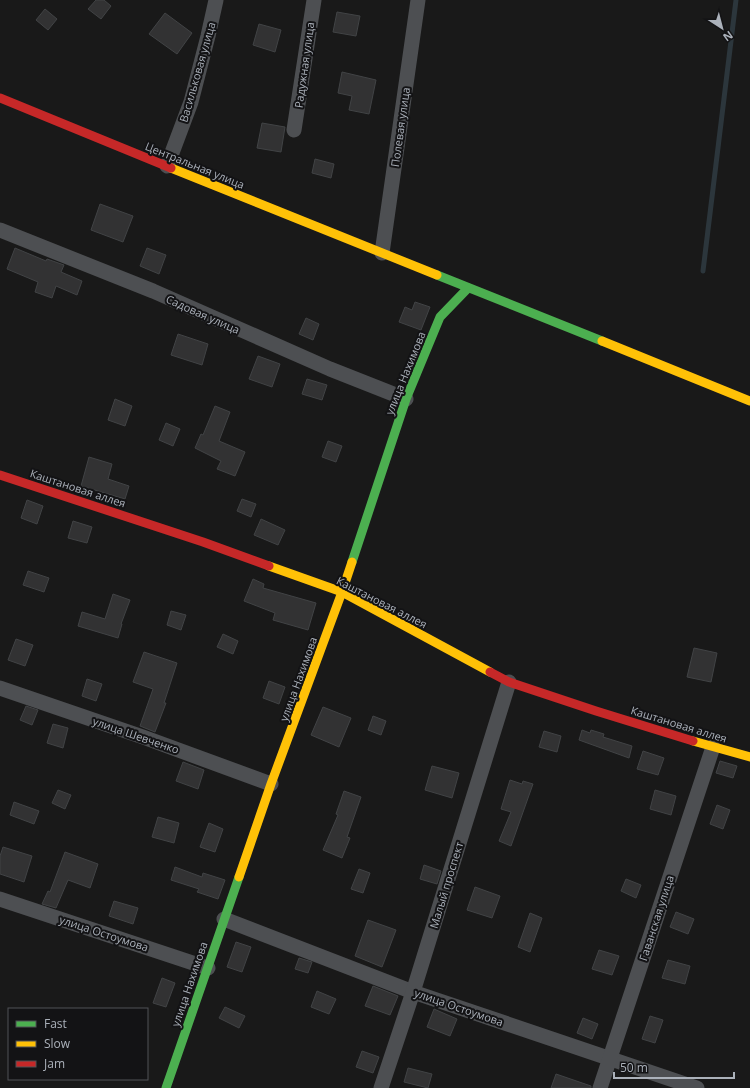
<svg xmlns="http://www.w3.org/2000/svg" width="750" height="1088" font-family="'Open Sans',sans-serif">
	<rect width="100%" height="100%" fill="#191919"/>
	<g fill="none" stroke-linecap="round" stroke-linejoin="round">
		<!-- stream -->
		<path stroke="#2c363c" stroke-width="5" d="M703,271l33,-271"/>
	</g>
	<!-- building -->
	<g fill="#323233" stroke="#414345">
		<path d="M96,0h8l7,6 -10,13 -13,-10z"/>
		<path d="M45,9l12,10 -9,11 -12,-10z"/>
		<path d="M337,12l23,4 -4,20 -23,-4z"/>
		<path d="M165,13l27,20 -15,21 -28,-20z"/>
		<path d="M259,24l22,6 -6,22 -22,-7z"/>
		<path d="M342,72l34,8 -7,34 -20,-4 3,-14 -14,-3z"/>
		<path d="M262,123l23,4 -4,25 -24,-4z"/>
		<path d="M315,159l19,5 -3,14 -19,-5z"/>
		<path d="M100,204l33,12 -10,26 -32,-12z"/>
		<path d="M15,248l31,13 1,-2 17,6 -3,7 21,9 -5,14 -21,-9 -4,12 -17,-6 3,-10 -31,-13z"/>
		<path d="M147,248l19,7 -7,19 -19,-8z"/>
		<path d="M415,302l15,5 -9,23 -22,-8 6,-15 7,3z"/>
		<path d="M306,318l13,6 -6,16 -14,-6z"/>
		<path d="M178,334l30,10 -6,21 -31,-10z"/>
		<path d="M258,356l22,8 -8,23 -23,-8z"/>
		<path d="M307,379l20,6 -5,15 -20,-6z"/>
		<path d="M115,399l17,7 -7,20 -17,-6z"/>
		<path d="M215,406l15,6 -11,29 26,11 -10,24 -18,-7 4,-8 -26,-13 6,-14 2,1z"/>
		<path d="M166,423l14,6 -7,17 -14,-6z"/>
		<path d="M328,441l14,5 -6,16 -14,-5z"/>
		<path d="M89,457l23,7 -4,15 21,7 -4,13 -44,-13z"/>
		<path d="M242,499l14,5 -5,13 -14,-6z"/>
		<path d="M27,500l16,6 -6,18 -16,-6z"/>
		<path d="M261,519l24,11 -7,15 -24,-10z"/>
		<path d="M73,521l19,6 -5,16 -19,-5z"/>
		<path d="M28,571l21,7 -5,14 -21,-7z"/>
		<path d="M253,579l11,5 -1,4 53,15 -8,27 -35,-10 2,-7 -31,-12z"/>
		<path d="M113,594l17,6 -9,24h1l-4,14 -40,-12 4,-14 23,7z"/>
		<path d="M171,611l15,4 -5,15 -14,-5z"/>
		<path d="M223,634l15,7 -5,13 -16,-7z"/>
		<path d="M16,639l17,6 -8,21 -17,-6z"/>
		<path d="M694,648l23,5 -6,29 -24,-5z"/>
		<path d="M144,652l33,11 -13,40h2l-11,29 -15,-6 13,-37 -20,-7z"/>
		<path d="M87,679l15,5 -6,17 -14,-5z"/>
		<path d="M269,681l16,6 -6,17 -16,-6z"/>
		<path d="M26,706l12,4 -6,15 -12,-5z"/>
		<path d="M323,707l28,11 -12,29 -28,-12z"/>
		<path d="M373,716l13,5 -5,14 -13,-5z"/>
		<path d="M53,724l15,4 -5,20 -16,-5z"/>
		<path d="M582,730l8,3 1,-3 13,4 -1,3 29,9 -3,12 -50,-18z"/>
		<path d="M544,731l17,5 -4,16 -18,-5z"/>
		<path d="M643,751l21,7 -6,17 -21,-6z"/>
		<path d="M720,761l17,5 -4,12 -17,-5z"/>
		<path d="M183,762l21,8 -6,19 -22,-8z"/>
		<path d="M432,766l27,7 -7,25 -27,-8z"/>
		<path d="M510,780l12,4 1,-3 10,3 -22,62 -12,-5 12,-29 -10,-3z"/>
		<path d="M58,790l13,5 -6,14 -13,-6z"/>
		<path d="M655,790l21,6 -5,19 -21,-6z"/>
		<path d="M344,791l17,6 -14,40 3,1 -8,20 -19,-8 15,-35 -2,-1z"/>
		<path d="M14,802l25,9 -5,13 -24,-9z"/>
		<path d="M717,805l13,5 -7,19 -13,-5z"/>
		<path d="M158,817l21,6 -5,20 -22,-6z"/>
		<path d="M209,823l14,6 -8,23 -15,-5z"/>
		<path d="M3,847l29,9 -8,26 -24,-8v-18z"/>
		<path d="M65,852l33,12 -8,24 -22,-8 -12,28 -14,-4 6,-13 2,1z"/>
		<path d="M424,865l17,6 -4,13 -17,-5z"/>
		<path d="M175,867l27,10 1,-4 22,7 -7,19 -21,-7 2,-3 -28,-9z"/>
		<path d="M359,869l11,4 -7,20 -12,-4z"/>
		<path d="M626,879l15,6 -5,13 -15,-7z"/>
		<path d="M475,887l25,9 -8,22 -25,-8z"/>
		<path d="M114,901l24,7 -5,16 -24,-8z"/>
		<path d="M676,912l18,7 -6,15 -18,-7z"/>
		<path d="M530,913l12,5 -12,34 -12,-5z"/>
		<path d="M368,920l28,10 -14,37 -27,-11z"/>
		<path d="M236,942l15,5 -9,25 -15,-5z"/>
		<path d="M599,950l20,6 -7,19 -20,-6z"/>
		<path d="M299,958l13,4 -4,11 -13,-4z"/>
		<path d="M668,960l22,6 -5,18 -23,-6z"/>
		<path d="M162,978l13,5 -9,24 -13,-4z"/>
		<path d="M373,986l25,10 -8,19 -25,-9z"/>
		<path d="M317,991l19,8 -7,15 -18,-7z"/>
		<path d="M225,1007l20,9 -6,12 -20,-10z"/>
		<path d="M434,1009l23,10 -7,17 -23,-9z"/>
		<path d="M650,1016l13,4 -8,23 -13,-4z"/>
		<path d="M583,1018l15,6 -6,15 -15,-6z"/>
		<path d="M362,1051l17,6 -6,16 -17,-6z"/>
		<path d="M408,1068l24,6 -4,14 -24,-6z"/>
		<path d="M556,1074l35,12v2h-40z"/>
	</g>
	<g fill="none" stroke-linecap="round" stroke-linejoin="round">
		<!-- street -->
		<g stroke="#4d4f52" stroke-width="15">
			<path d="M294,130l20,-130"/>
			<path d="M167,166l24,-64 17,-66 8,-36"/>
			<path d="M0,230l153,61 177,78 76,30"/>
			<path d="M382,253l36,-253"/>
			<path d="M0,688l143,49 128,47"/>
			<path d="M0,899l208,69"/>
			<path d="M224,919l189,73 284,96"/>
			<path d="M381,1088l32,-96 96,-310"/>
			<path d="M600,1088l113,-341"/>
		</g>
		<!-- fast -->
		<g stroke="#4caf50" stroke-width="9">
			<path d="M437,275l165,66"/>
			<path d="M352,562l54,-163 34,-82 28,-29"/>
			<path d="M166,1088l73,-211"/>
		</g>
		<!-- slow -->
		<g stroke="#ffc107" stroke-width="9">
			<path d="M171,168l266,107"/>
			<path d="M602,341l148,60"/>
			<path d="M269,566l73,26 148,80"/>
			<path d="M693,741l57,16"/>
			<path d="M239,877l32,-93 71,-192 10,-30"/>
		</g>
		<!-- jam -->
		<g stroke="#c62828" stroke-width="9">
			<path d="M0,98l171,70"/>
			<path d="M0,475l203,67 66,24"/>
			<path d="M490,672l19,10 87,29 97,30"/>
		</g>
	</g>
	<g text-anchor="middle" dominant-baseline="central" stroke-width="4" stroke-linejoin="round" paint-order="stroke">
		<!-- street labels -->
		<g font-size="11" fill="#abb1ba" stroke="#131315">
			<text transform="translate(304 65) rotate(-82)">Радужная улица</text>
			<text transform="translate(197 72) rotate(-74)">Васильковая улица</text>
			<text transform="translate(400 127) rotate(-82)">Полевая улица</text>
			<text transform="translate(195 165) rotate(22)">Центральная улица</text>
			<text transform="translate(203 314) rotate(24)">Садовая улица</text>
			<text transform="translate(405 373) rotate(-68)">улица Нахимова</text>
			<text transform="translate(78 488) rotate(18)">Каштановая аллея</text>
			<text transform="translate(382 602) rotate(27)">Каштановая аллея</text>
			<text transform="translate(298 679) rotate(-70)">улица Нахимова</text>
			<text transform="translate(679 724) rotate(17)">Каштановая аллея</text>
			<text transform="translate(136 735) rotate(19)">улица Шевченко</text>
			<text transform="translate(446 885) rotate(-73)">Малый проспект</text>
			<text transform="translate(656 918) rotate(-72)">Гаванская улица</text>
			<text transform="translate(104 933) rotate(18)">улица Остоумова</text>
			<text transform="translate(189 984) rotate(-71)">улица Нахимова</text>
			<text transform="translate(459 1007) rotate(19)">улица Остоумова</text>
		</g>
	</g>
	<!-- legend -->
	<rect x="8" y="1008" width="140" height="72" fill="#131315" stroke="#505257"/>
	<rect x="16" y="1021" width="20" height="6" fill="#4caf50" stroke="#505257"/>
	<text x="44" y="1028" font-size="12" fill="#abb1ba">Fast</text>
	<rect x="16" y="1041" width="20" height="6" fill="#ffc107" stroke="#505257"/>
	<text x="44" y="1048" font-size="12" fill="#abb1ba">Slow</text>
	<rect x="16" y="1061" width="20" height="6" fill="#c62828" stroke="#505257"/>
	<text x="44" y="1068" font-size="12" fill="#abb1ba">Jam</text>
	<!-- north arrow -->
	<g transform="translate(722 28) rotate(144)" stroke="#131315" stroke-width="3" paint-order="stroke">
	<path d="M0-3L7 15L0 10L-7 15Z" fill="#abb1ba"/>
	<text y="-6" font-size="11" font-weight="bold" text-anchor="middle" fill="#abb1ba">N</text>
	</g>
	<!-- scale -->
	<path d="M614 1072v6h120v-6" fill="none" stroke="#abb1ba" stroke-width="2"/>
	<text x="620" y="1072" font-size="12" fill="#abb1ba" stroke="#131315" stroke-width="3" paint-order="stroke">50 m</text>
</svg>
